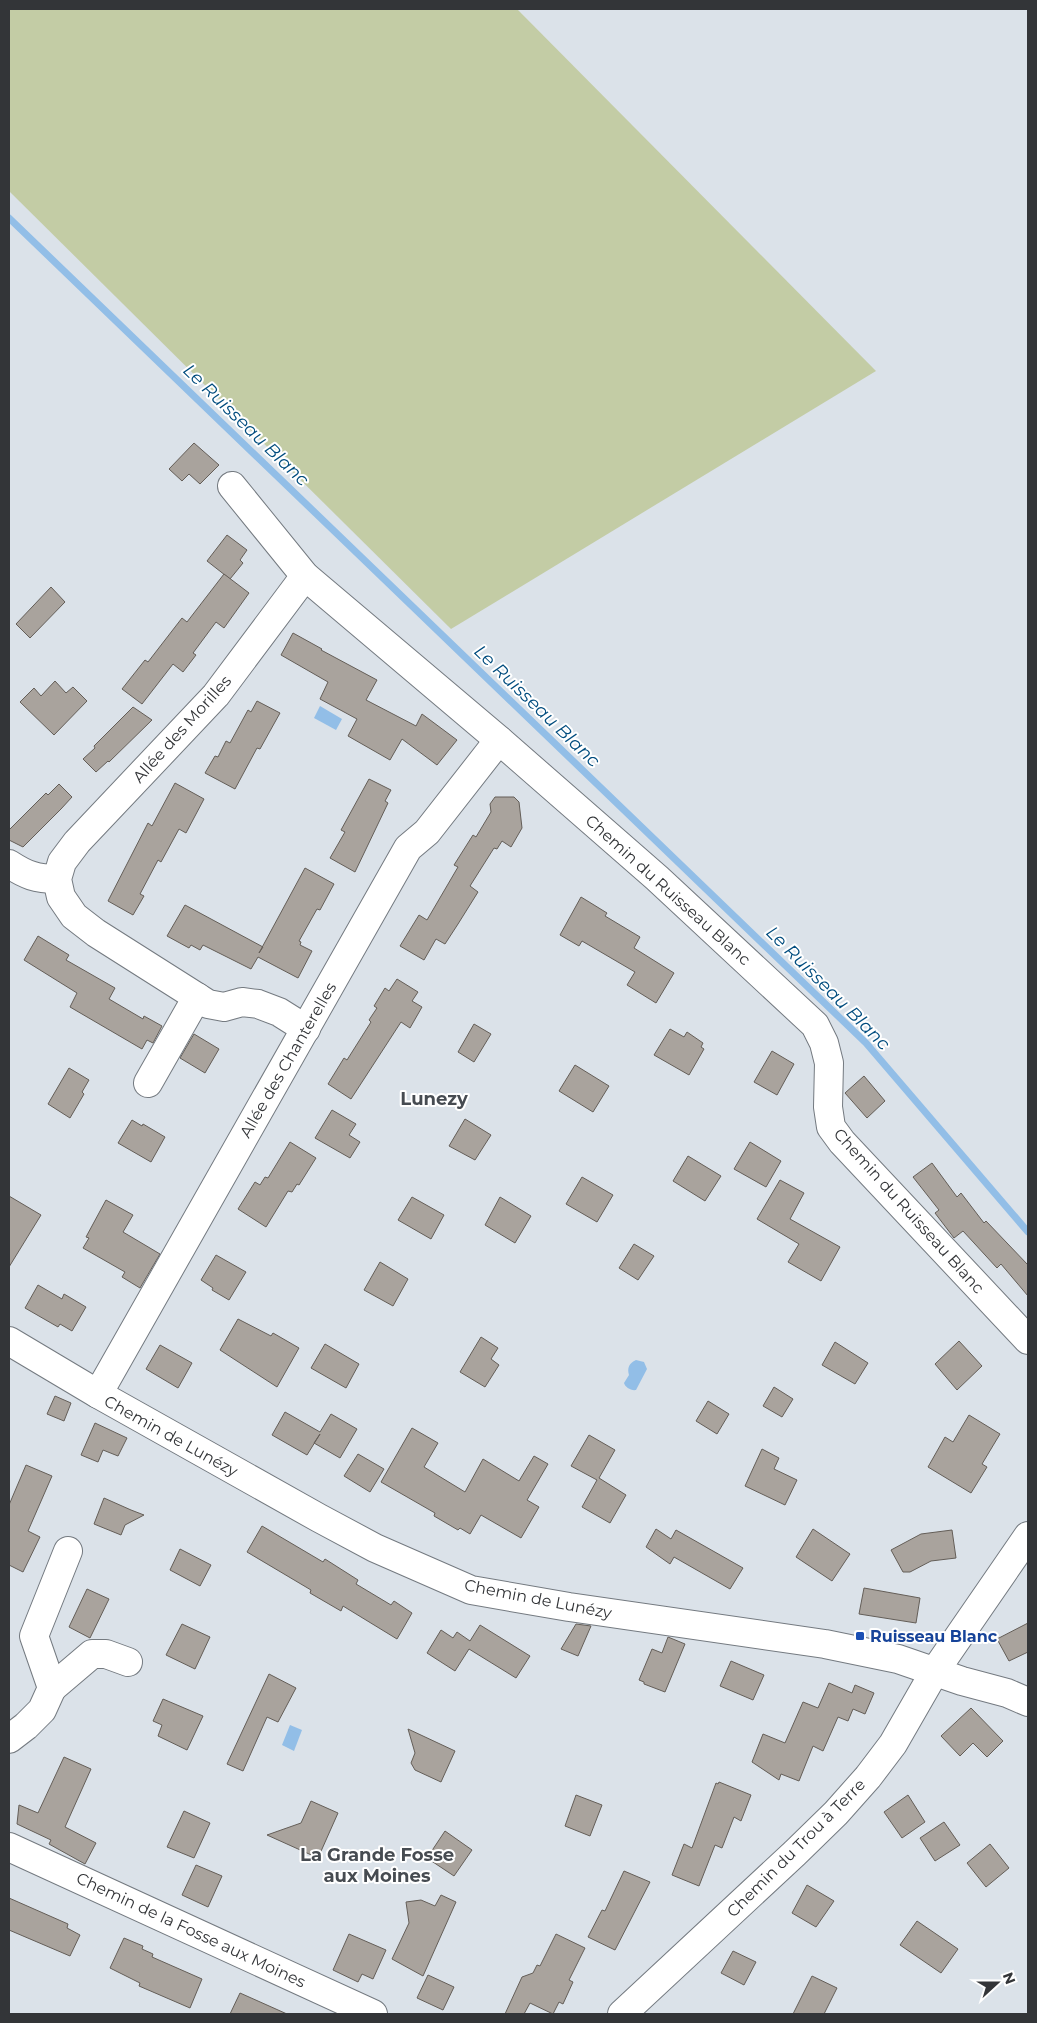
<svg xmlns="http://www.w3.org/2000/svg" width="1037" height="2023" font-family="Montserrat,sans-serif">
	<rect width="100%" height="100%" fill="#dbe2e9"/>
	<!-- green -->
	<path fill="#c3cca5" d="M9,9h508l359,362 -425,258 -442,-438z"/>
	<!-- water -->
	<g fill="#92bee7">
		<path d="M320,706l22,13 -6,11 -22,-12z"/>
		<path d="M636,1360l8,2 3,7 -11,21c-5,1 -11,-3 -12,-7l5,-8c-2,-7 0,-12 7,-15z"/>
		<path d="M290,1725l12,5 -8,21 -12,-6z"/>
	</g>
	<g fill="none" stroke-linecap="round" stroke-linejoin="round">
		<!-- stream -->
		<path stroke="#92bee7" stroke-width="7" d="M9,218l857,825 162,189"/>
	</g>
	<!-- building -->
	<g fill="#a9a39d" stroke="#645e58">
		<path d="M194,443l25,22 -19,19 -11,-10 -7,7 -13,-12z"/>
		<path d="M227,535l20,15 -7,10 3,3 -13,16 -23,-18z"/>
		<path d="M224,574l25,19 -25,35 -8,-6 -23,31 3,2 -13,17 -10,-8 -31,40 -20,-15 23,-29 3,2 34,-44 5,4z"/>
		<path d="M51,587l14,15 -35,36 -14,-14z"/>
		<path d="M293,633l29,16 -1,1 56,30 -11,20 50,26 6,-12 35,26 -20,25 -35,-26 -12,21 -42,-24 9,-17 -37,-20 8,-17 -47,-27z"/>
		<path d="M55,681l11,12 7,-6 14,14 -33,34 -34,-33 14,-14 7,8z"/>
		<path d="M257,701l23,12 -20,36 -3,-1 -22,41 -30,-16 10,-17 3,1 8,-16 4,2 18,-33 3,2z"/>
		<path d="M133,707l19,13 -43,42 -1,-1 -12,11 -13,-13 12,-11 -1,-2z"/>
		<path d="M369,779l22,11 -6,11 3,2 -33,69 -25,-14 15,-26 -4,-2z"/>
		<path d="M175,783l29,16 -18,34 -7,-4 -18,33 -3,-2 -18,34 4,2 -11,19 -25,-14 40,-78 4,3z"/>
		<path d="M59,784l13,13 -11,12 -38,38 -14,-7v-10l37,-37 2,2z"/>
		<path d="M495,797h19l5,5 3,26 -11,19 -9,-6 -5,8 -3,-1 -24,38 8,6 -20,32 -13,20 -9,-5 -12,21 -24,-14 19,-31 8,5 31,-53 -4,-2 19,-30 3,2 15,-25 -1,-8z"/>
		<path d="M305,868l29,16 -14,26 -3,-1 -18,32 2,1 -1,3 12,6 -14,27 -40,-21 -7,12 -48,-24 -3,5 -9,-5 -2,3 -22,-12 18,-31 78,42 -4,6z"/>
		<path d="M581,897l26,16 -2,3 35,21 -6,11 40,25 -18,30 -29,-18 8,-13 -53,-31 -3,5 -19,-11z"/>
		<path d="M38,936l31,19 -3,5 49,28 -6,11 34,20 1,-3 18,10 -9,17 -6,-3 -5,9 -72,-42 7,-14 -53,-33z"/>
		<path d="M397,979l21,13 -6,9 10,6 -12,21 -9,-6 -50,77 -23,-15 16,-26 3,2 24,-38 -2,-2 8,-12 -3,-2 11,-18 4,3z"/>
		<path d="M474,1024l17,10 -17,28 -16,-10z"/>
		<path d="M670,1029l14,8 3,-5 16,11 -2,4 3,2 -15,26 -35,-20z"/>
		<path d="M194,1034l25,15 -14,24 -25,-15z"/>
		<path d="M772,1051l22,13 -17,31 -23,-13z"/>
		<path d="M575,1065l34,21 -16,26 -34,-21z"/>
		<path d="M69,1068l20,12 -7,12 2,2 -14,24 -22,-14z"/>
		<path d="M864,1076l21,25 -18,17 -22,-25z"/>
		<path d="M332,1110l24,14 -7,11 11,7 -10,16 -35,-20z"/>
		<path d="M465,1119l26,16 -16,25 -26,-14z"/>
		<path d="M132,1120l10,6 1,-2 22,13 -14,25 -33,-19z"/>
		<path d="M290,1142l26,16 -17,27 -2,-1 -5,8 -4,-1 -22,36 -28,-18 17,-27 5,3 5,-8 3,1z"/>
		<path d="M750,1142l31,19 -15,26 -32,-18z"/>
		<path d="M688,1156l33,20 -16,25 -32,-20z"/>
		<path d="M932,1163l25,34 4,-4 23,30 2,-2 42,44v31l-27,-32 -4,4 -34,-37 -9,7 -19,-25 4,-3 -26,-33z"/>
		<path d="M582,1177l31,18 -16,27 -31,-18z"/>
		<path d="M780,1180l24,13 -14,26 50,28 -19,34 -33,-19 11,-18 -42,-25z"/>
		<path d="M9,1196l32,19 -32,52z"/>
		<path d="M412,1197l32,18 -13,24 -33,-19z"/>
		<path d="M500,1197l31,19 -16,27 -30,-18z"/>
		<path d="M106,1200l27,15 -10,17 37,22 -20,34 -18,-11 3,-5 -42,-24 6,-10 -3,-1z"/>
		<path d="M634,1244l20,12 -16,24 -19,-12z"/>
		<path d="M216,1255l30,17 -17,28 -17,-10 1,-2 -12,-8z"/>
		<path d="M380,1262l28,17 -15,27 -29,-16z"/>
		<path d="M38,1285l24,14 2,-5 22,13 -14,24 -12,-7 -2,3 -33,-19z"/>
		<path d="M238,1319l33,17 2,-3 26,15 -22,39 -57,-37z"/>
		<path d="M481,1337l17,11 -7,11 8,6 -14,22 -25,-15z"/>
		<path d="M959,1341l23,25 -25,24 -22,-26z"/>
		<path d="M835,1342l33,21 -13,21 -33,-19z"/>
		<path d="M325,1344l34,20 -13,24 -35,-20z"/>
		<path d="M160,1345l32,18 -14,25 -32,-19z"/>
		<path d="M774,1387l19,12 -11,18 -19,-11z"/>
		<path d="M55,1396l16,7 -7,18 -17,-7z"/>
		<path d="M708,1401l21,13 -12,20 -21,-13z"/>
		<path d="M285,1412l35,20 11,-18 26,15 -17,29 -26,-15 6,-9 -13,21 -35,-20z"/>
		<path d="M969,1415l31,19 -18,30 5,3 -16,26 -43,-26 17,-30 8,5z"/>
		<path d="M95,1423l32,15 -9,18 -15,-6 -5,12 -17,-7z"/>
		<path d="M412,1428l26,15 -14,24 41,25 18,-33 36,22 15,-25 14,8 -21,36 12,7 -18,31 -40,-23 -11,19 -10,-6 -2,2 -24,-14 1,-3 -54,-31z"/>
		<path d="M589,1435l26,15 -16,28 27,17 -16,28 -28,-16 15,-27 -26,-14z"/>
		<path d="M762,1449l17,9 -5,11 23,11 -12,25 -40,-19z"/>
		<path d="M358,1454l26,15 -14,23 -26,-16z"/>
		<path d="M26,1465l26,11 -24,55 12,6 -17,35 -14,-7v-60z"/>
		<path d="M104,1498l27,12 13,5 -19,10 -4,10 -27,-11z"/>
		<path d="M262,1526l61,36 2,-3 33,21 -2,4 35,21 3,-4 18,12 -15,26 -54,-33 -2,5 -31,-18 1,-3 -64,-38z"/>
		<path d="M656,1529l15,10 5,-9 67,38 -13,21 -56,-32 -4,7 -24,-17z"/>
		<path d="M813,1529l37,25 -18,27 -36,-24z"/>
		<path d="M952,1530l4,28 -25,3 -21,11h-7l-12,-22 30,-16z"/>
		<path d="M180,1549l31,16 -11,21 -30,-16z"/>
		<path d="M864,1588l56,10 -4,25 -57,-9z"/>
		<path d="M87,1589l22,10 -19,39 -21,-11z"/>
		<path d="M1028,1623v29l-19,9 -12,-22z"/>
		<path d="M182,1624l28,13 -15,32 -29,-14z"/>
		<path d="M576,1624l15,2 -13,30 -17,-7z"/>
		<path d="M480,1625l50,31 -14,22 -47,-29 -14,22 -28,-18 14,-23 12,8 4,-6 13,9z"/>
		<path d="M668,1637l17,7 -20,48 -21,-8v-2l-5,-2 13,-31 10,4z"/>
		<path d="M731,1661l33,14 -11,25 -33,-14z"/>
		<path d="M269,1674l27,14 -18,34 -11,-5 -24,54 -16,-7z"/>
		<path d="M829,1683l23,10 3,-8 19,8 -9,21 -12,-5 -5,12 -10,-4 -15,34 -10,-5 -14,35 -18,-7 -2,6 -27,-18 11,-28 22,9 18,-41 15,6z"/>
		<path d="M163,1699l40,17 -16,34 -29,-14 4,-11 -9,-4z"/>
		<path d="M971,1708l32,33 -16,16 -14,-14 -13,13 -19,-20z"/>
		<path d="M408,1729l47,22 -14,31 -26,-12 -4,-7 4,-10z"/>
		<path d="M64,1757l27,12 -26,58 31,16 -11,21 -36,-20 2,-4 -34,-16 2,-19 19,8z"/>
		<path d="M719,1782l32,13 -10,26 -7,-4 -12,31 -7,-3 -16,41 -27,-11 12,-31 8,4 24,-65 2,1z"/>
		<path d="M576,1795l26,10 -12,31 -25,-10z"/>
		<path d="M908,1795l17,27 -23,16 -18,-26z"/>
		<path d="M311,1801l27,12 -20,45 -51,-23 34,-12z"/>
		<path d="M184,1811l26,12 -16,35 -27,-11z"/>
		<path d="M944,1822l16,23 -25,16 -15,-23z"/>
		<path d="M445,1831l27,19 -18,26 -27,-18z"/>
		<path d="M990,1844l19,24 -23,19 -19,-24z"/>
		<path d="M196,1865l26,11 -14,31 -26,-12z"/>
		<path d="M624,1871l26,11 -35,68 -27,-13 14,-27 3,1z"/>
		<path d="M807,1885l27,16 -18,26 -24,-14z"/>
		<path d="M441,1895l15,7 -33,74 -31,-17 17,-36 -3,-21 15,-2 14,6z"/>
		<path d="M9,1898l59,26 -1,4 13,7 -10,21 -61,-26z"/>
		<path d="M917,1921l41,28 -17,24 -41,-28z"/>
		<path d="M349,1934l37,16 -13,29 -11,-5 -4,8 -25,-12z"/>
		<path d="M556,1934l29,14 -16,32 4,2 -10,22 -4,-2 -6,12 -23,-11 -6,11h-19l17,-37 11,-4 4,-8 3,1z"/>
		<path d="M124,1938l19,8 -1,3 11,5 -1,3 50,22 -12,29 -51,-22 1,-3 -30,-15z"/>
		<path d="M733,1951l23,11 -12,23 -23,-12z"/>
		<path d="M428,1975l26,12 -11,23 -26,-12z"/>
		<path d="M812,1976l25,12 -13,26h-31z"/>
		<path d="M240,1993l47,21h-57z"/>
	</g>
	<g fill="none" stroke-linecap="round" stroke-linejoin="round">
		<defs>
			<g id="street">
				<path d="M232,486l73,90 194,164 158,138 158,147 9,18 5,20 -1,44 3,20 11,15 186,198"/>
				<path d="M305,576l-89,119 -139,147 -15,20 -5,17 4,18 13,19 22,17 112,71 16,3 18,-5 16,2 21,8 27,17"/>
				<path d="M9,864c17,11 27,15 48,15"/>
				<path d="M148,1083l49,-86"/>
				<path d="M9,1341l89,53 221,124 56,30 96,42 98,17 256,37 73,15 64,22 45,12 21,9"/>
				<path d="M98,1394l310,-546 19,-16 72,-92"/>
				<path d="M52,1688l40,-34h14l22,8"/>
				<path d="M9,1739l17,-13 16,-16 10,-22 -18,-52 34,-85"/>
				<path d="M9,1847l364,167"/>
				<path d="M622,2014l173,-161 41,-40 32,-36 25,-33 42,-73 93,-135"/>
			</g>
		</defs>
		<!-- street casing -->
		<use href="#street" stroke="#747a80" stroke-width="30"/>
		<!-- street -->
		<use href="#street" stroke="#fff" stroke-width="28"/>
	</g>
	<!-- markers -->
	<rect fill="#1a4fb4" stroke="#fff" stroke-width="2" x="855" y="1631" width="10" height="10" rx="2.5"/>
	<g text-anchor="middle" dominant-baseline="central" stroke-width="4" stroke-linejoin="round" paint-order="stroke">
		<!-- street labels -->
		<g font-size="16" fill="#333538" stroke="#fff">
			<text transform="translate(182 729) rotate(-48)">Allée des Morilles</text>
			<text transform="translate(668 890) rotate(42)">Chemin du Ruisseau Blanc</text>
			<text transform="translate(288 1060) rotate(-60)">Allée des Chanterelles</text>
			<text transform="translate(909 1211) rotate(48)">Chemin du Ruisseau Blanc</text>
			<text transform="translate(171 1436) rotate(29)">Chemin de Lunézy</text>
			<text transform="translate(538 1599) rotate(11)">Chemin de Lunézy</text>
			<text transform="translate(796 1848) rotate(-45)">Chemin du Trou à Terre</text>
			<text transform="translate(191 1930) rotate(25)">Chemin de la Fosse aux Moines</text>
		</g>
		<!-- transit labels -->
		<g font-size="16" font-weight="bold" fill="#164399" stroke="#fff" text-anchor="start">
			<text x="870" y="1636">Ruisseau Blanc</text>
		</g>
		<!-- water labels -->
		<g font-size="18" font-style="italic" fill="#004c7e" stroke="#fff">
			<text transform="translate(246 425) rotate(44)">Le Ruisseau Blanc</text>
			<text transform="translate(537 706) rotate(44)">Le Ruisseau Blanc</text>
			<text transform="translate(828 988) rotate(45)">Le Ruisseau Blanc</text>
		</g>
		<!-- neighbourhood labels -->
		<g font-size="18" font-weight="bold" fill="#464b51" stroke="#fff">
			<text x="434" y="1099">Lunezy</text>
			<text x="377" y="1855">La Grande Fosse<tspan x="377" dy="21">aux Moines</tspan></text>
		</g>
	</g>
	<!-- border -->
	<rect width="1037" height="2023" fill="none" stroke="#333538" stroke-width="20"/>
	<!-- north arrow -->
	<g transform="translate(997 1983) rotate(69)" stroke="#ffffff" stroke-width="4" paint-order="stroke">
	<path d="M0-4L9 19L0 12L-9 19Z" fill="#333538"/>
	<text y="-8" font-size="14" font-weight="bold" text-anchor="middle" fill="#333538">N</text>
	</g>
</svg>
